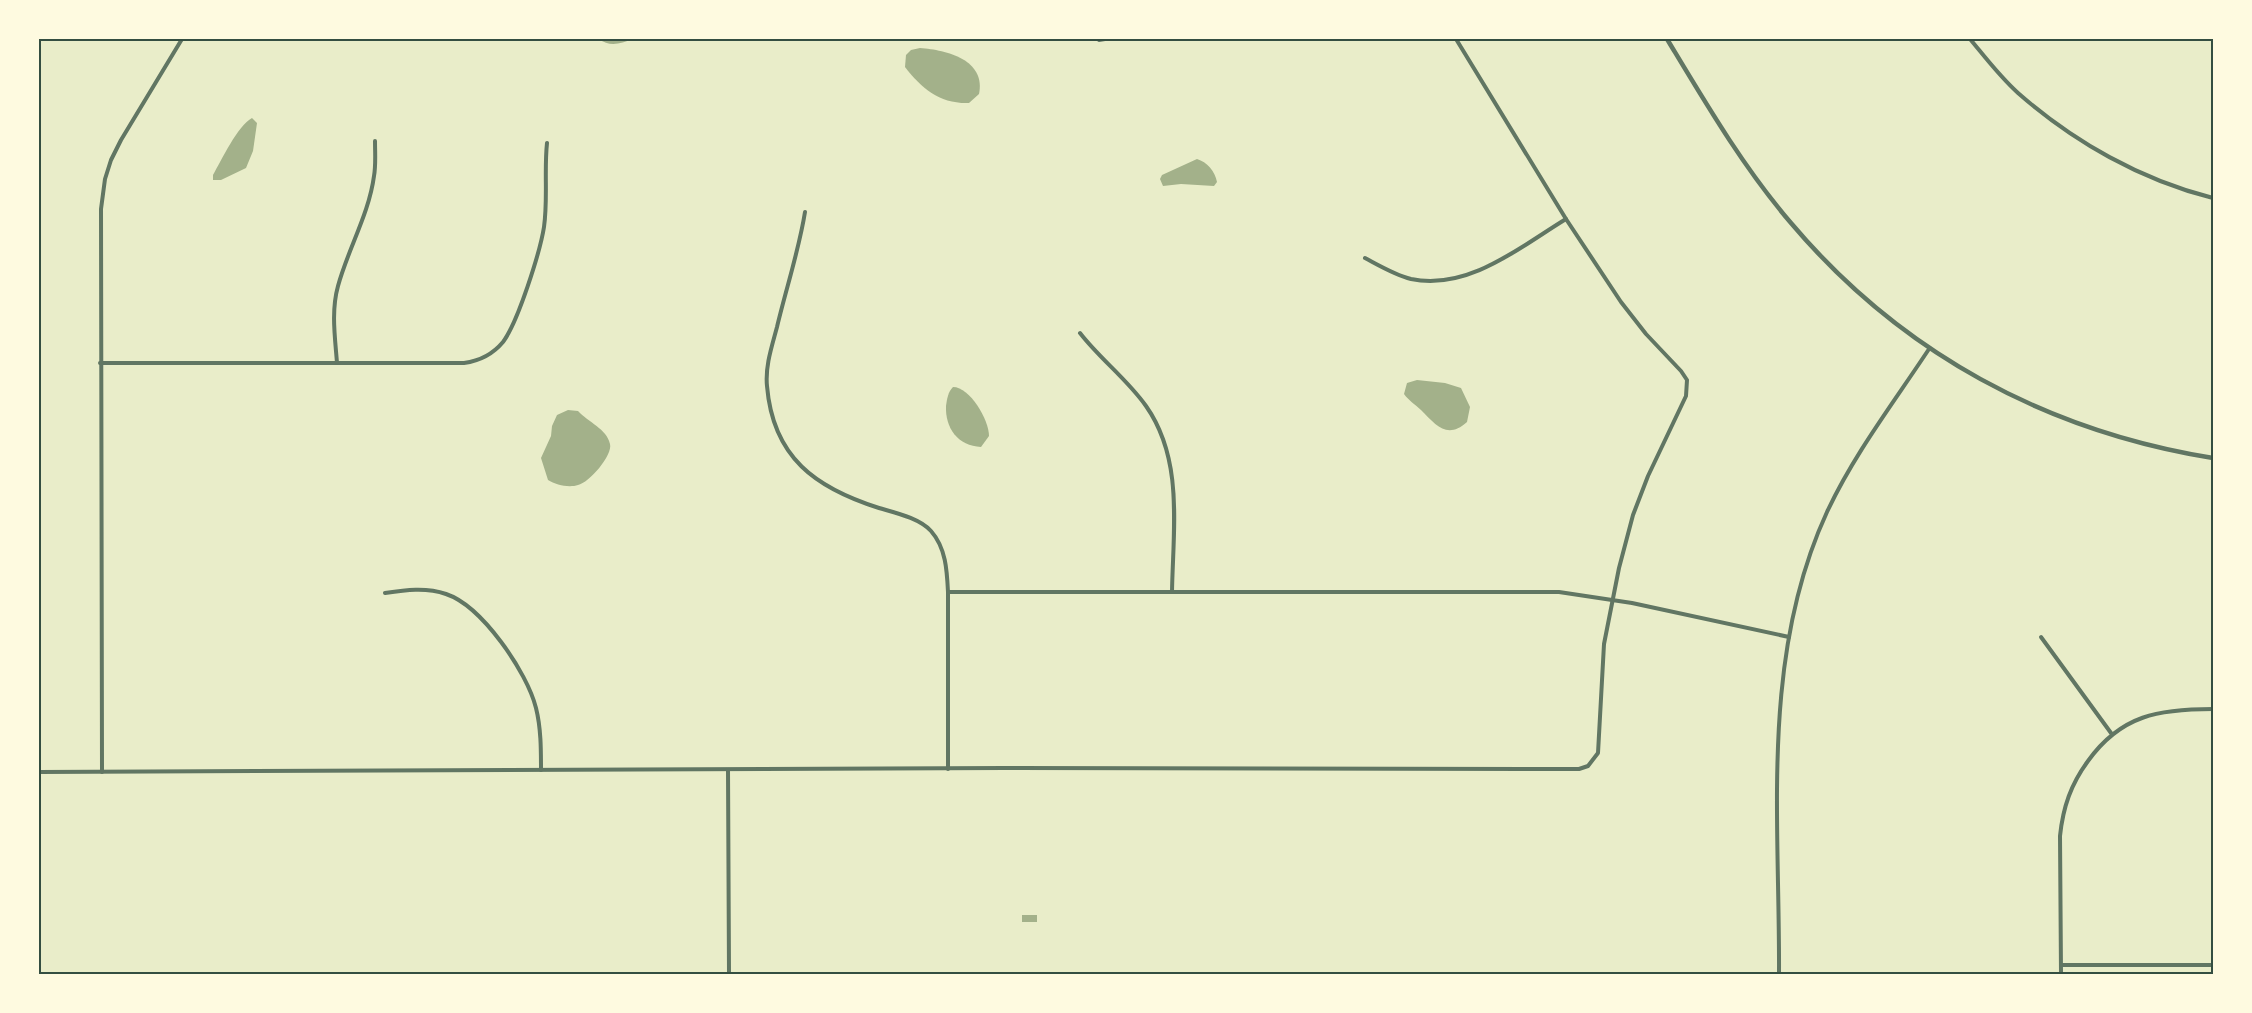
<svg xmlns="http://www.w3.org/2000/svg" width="2252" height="1013" font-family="Cabin,sans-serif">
	<rect width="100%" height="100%" fill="#e9edc9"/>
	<!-- water -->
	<g fill="#a3b18a">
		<path d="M599,39h33c-11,5 -23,8 -33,0z"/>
		<path d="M920,48c27,2 66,12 59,46l-10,9c-29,1 -47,-14 -64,-36l1,-12 5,-5z"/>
		<path d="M252,118l5,5 -4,28 -7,17 -25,12h-8v-5c8,-14 25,-50 39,-57z"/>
		<path d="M1197,159c10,3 18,12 20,23l-3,4 -33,-2 -18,2 -3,-7 2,-4z"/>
		<path d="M1417,380l28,3 16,5 9,19 -3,15c-20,18 -31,3 -46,-12 -6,-6 -12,-9 -17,-16l3,-11z"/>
		<path d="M953,387c17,0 36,33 36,49l-8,11c-23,-1 -36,-19 -35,-41 1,-7 2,-14 7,-19z"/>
		<path d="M568,410l10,1c10,11 29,18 32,33 3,11 -21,39 -32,41 -9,3 -22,0 -30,-5l-7,-22 10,-22 1,-10 5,-11z"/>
		<rect x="1022" y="915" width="15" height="7"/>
	</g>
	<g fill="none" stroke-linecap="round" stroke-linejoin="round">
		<!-- minor -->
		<g stroke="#617663" stroke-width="4">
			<path d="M1970,39c15,18 30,38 48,54 56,49 123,87 195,105"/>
			<path d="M1099,40l6,-1"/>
			<path d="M805,212c-6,38 -19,77 -28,115 -5,19 -12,39 -10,59 6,72 49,102 112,122 17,5 40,10 52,23 15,17 16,40 17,61v177"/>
			<path d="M1365,258c15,8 30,17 46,21 57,12 109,-32 155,-60"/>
			<path d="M1080,333c20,26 47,46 66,73 38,54 27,123 26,186"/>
			<path d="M100,363h364c15,-2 29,-9 39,-21 15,-20 37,-90 41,-115 4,-28 0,-56 3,-84"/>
			<path d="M337,363c-2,-26 -6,-52 1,-77 10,-37 31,-72 36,-110 2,-11 1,-23 1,-35"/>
			<path d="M948,592h611l73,11 157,34"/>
			<path d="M385,593c20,-3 41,-6 61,1 36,12 81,78 90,114 5,20 5,41 5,62"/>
			<path d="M2041,637l70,96"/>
			<path d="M728,770l1,204"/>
			<path d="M39,772l965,-4 575,1 9,-3 10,-13 6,-109 15,-76 14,-53 15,-39 38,-80 1,-16 -6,-9 -35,-37 -25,-32 -55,-83 -110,-180"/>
			<path d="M102,772l-1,-563 4,-30 6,-19 10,-20 61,-101"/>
			<path d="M2061,965h152"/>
			<path d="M1779,974c1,-154 -19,-317 48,-462 27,-58 67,-110 102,-163"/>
			<path d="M2061,974l-1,-138c3,-29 11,-52 28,-75 33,-46 71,-52 125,-52"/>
		</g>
		<!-- tertiary -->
		<path stroke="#617663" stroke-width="4.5" d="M1667,39c38,63 76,128 124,184 110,130 255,208 422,235"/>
	</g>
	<!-- border -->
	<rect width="2252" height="1013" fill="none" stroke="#fefae0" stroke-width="80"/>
	<rect x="40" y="40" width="2172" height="933" fill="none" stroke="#344e41" stroke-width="2"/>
</svg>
